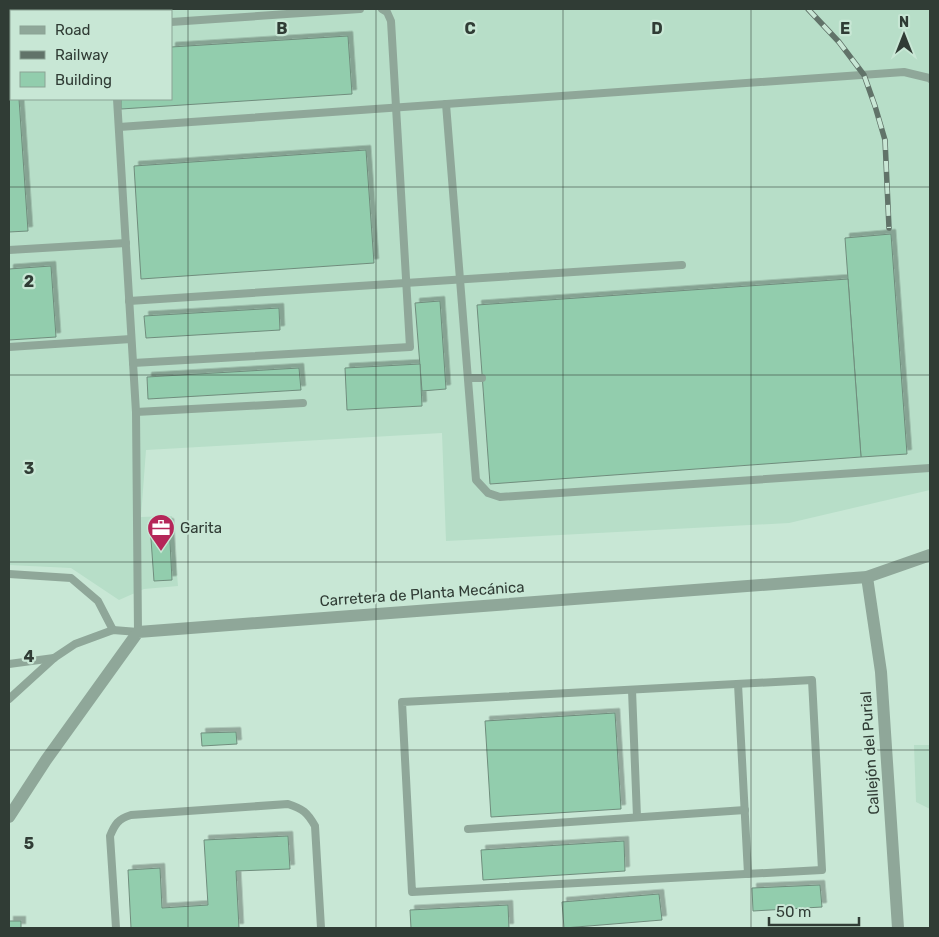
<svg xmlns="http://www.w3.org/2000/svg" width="939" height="937" font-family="Rubik,sans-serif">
	<defs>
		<filter id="shadow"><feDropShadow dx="4.5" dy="-4.5" stdDeviation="0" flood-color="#0004"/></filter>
	</defs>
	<rect width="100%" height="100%" fill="#c8e7d5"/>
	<!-- built -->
	<g fill="#b7dec8" fill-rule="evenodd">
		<path d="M9,9h921v481l-141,33 -343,18 -4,-108 -296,17 -5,67 31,-1 6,70 -34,3 -25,11 -48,-32 -62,-3zM11,11h160v88h-160z"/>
		<path d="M914,745h16v64l-14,-7z"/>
	</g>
	<!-- building -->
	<g fill="#92cdad" stroke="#708d7d" filter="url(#shadow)">
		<path d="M9,9h77v2h-75v88h8l9,132 -19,1z"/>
		<path d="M348,36l4,58 -231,15v-10h50v-52z"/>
		<path d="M366,150l8,113 -233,16 -7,-113z"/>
		<path d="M891,234l16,220 -46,3 -16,-219z"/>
		<path d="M51,266l5,71 -47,3v-71z"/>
		<path d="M848,279l13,178 -371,27 -13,-179z"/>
		<path d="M440,301l6,88 -24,2 -7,-88z"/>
		<path d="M279,308l1,22 -134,8 -2,-22z"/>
		<path d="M420,364l2,42 -75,4 -2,-42z"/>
		<path d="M299,368l2,22 -153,9 -1,-22z"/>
		<path d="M169,523l3,57 -18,1 -4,-56z"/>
		<path d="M615,713l6,96 -130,8 -6,-96z"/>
		<path d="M236,732l1,12 -35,2 -1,-13z"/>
		<path d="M288,836l2,33 -54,2 3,57h-108l-3,-58 32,-2 2,40 46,-3 -4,-65z"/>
		<path d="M624,841l1,30 -142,9 -2,-30z"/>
		<path d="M820,885l2,22 -69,4 -1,-23z"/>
		<path d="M659,894l3,26 -98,8 -2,-26z"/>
		<path d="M508,905l1,23h-98l-1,-18z"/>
		<rect x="9" y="921" width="12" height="7"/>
	</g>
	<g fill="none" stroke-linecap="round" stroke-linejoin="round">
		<!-- service -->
		<g stroke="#8fa799" stroke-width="8">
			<path d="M112,9v2"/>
			<path d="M171,22l189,-13"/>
			<path d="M446,104l30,376 12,13 12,4 430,-29"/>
			<path d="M119,127l785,-55 25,6 1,1"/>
			<path d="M9,250l117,-7"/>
			<path d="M129,301l553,-36"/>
			<path d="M9,347l122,-8"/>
			<path d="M133,363l277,-16 -19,-326 -4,-9 -5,-3"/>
			<path d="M468,378h14"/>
			<path d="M136,412l167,-9"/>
			<path d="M9,574l62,4 27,23 15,29"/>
			<path d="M9,664l45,-6"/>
			<path d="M812,680l10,190 -410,22 -10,-190z"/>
			<path d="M738,684l10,190"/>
			<path d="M632,690l5,127"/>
			<path d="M9,699l45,-41 21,-14 38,-14 25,2 -2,-220 -19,-313"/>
			<path d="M468,829l277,-19"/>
			<path d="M116,928l-6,-92c5,-12 8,-17 21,-21l157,-11c15,5 19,8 27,22l6,102"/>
		</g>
		<!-- tertiary -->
		<g stroke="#8fa799" stroke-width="12">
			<path d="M867,577l14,95 17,256"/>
			<path d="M9,817l37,-57 92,-128 729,-55 63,-22"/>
		</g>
		<defs>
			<path id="rail" d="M808,9l31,33 25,33 11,31 10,34 4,88"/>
		</defs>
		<!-- rail casing -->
		<use href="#rail" stroke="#617369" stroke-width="5.5"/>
		<!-- rail -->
		<use href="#rail" stroke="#c8e7d5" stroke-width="4" stroke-dasharray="11" stroke-linecap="butt"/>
	</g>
	<!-- grid -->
	<path fill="none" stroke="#303c35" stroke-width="1" stroke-opacity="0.55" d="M188,9v919M376,9v919M563,9v919M751,9v919M9,187h921M9,375h921M9,562h921M9,750h921"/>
	<!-- icons -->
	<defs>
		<symbol id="office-pin" viewBox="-11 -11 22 30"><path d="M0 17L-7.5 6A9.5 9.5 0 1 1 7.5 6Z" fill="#b52659" stroke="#c8e7d5"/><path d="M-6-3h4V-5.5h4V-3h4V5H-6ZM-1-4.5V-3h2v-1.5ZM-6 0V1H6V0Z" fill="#fff"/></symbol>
	</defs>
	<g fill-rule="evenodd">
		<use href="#office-pin" x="145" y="512" width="32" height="43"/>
	</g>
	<g text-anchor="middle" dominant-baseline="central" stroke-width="4.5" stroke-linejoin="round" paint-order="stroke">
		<!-- poi labels -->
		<g font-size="15" fill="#303c35" stroke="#c8e7d5" text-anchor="start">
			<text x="180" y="528">Garita</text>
		</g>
		<!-- street labels -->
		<g font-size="15" fill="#303c35" stroke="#c8e7d5">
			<text transform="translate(422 594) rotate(-4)">Carretera de Planta Mecánica</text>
			<text transform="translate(870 753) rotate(-94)">Callejón del Purial</text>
		</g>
	</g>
	<g font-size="16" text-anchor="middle" font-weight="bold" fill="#303c35" stroke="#c8e7d5" stroke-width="4.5" stroke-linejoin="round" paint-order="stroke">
		<text x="282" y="34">B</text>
		<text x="470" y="34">C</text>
		<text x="657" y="34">D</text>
		<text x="845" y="34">E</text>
		<text x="29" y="287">2</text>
		<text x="29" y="474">3</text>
		<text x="29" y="662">4</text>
		<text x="29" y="849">5</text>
	</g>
	<!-- border -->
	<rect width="939" height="937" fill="none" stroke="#303c35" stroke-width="20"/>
	<!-- legend -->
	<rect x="10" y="10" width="162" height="90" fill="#c8e7d5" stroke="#8ba395"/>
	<rect x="20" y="26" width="25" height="8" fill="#8fa799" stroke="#8ba395"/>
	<text x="55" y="35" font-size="15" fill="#303c35">Road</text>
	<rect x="20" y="51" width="25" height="8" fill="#617369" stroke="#8ba395"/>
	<text x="55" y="60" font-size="15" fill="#303c35">Railway</text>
	<rect x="20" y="72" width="25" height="15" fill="#92cdad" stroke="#8ba395"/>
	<text x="55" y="85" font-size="15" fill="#303c35">Building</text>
	<!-- north arrow -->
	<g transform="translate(904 35)" stroke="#c8e7d5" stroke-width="4" paint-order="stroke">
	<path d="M0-4L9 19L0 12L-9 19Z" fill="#303c35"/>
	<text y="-8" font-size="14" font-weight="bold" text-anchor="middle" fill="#303c35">N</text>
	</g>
	<!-- scale -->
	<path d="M769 917v8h90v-8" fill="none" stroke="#303c35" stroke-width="2.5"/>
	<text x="776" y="917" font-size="15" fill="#303c35" stroke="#c8e7d5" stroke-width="4" paint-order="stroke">50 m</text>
</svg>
